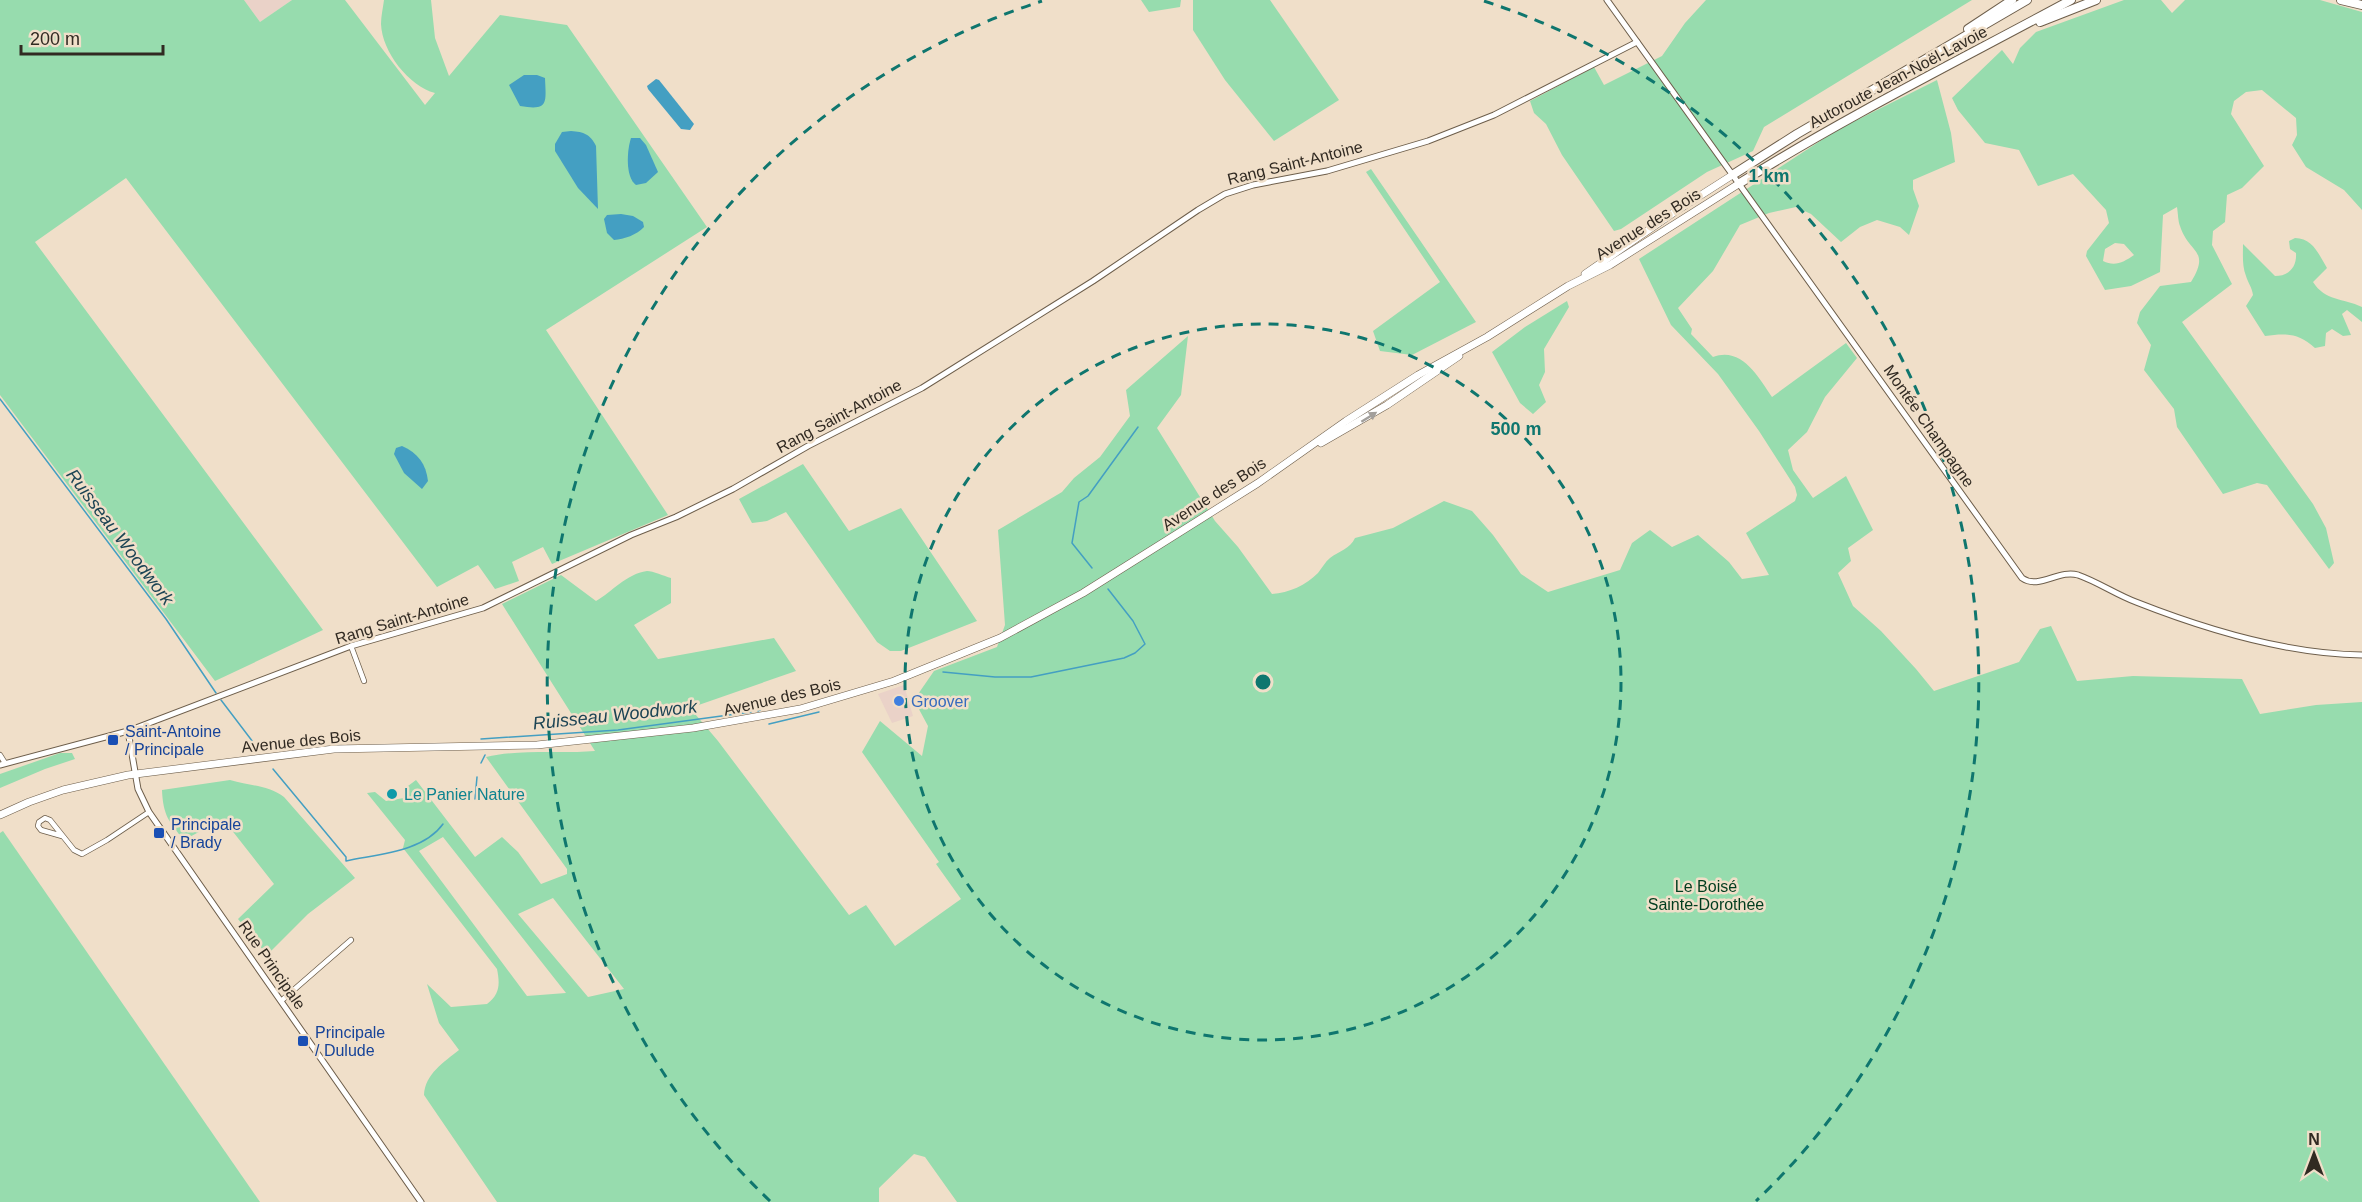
<svg xmlns="http://www.w3.org/2000/svg" width="2362" height="1202" font-family="Helvetica,sans-serif">
	<rect width="100%" height="100%" fill="#f0dfc9"/>
	<!-- commercial -->
	<g fill="#ead2c8">
		<path d="M244,0h48l-32,22z"/>
		<path d="M904,685l9,31 -21,7 -14,-29z"/>
	</g>
	<!-- green -->
	<g fill="#97dcae" fill-rule="evenodd">
		<path d="M0,0h244l16,22 32,-22h53l80,105 10,-12c-26,-7 -53,-41 -54,-69 0,-8 2,-16 3,-24h47l4,38 14,38 51,-61 67,10 140,202 -161,103 122,185 -116,49 -9,-17 -31,15 7,19 -24,8 -17,-24 -41,22 -311,-409 -91,64 288,388 -108,51 -215,-286z"/>
		<path d="M1141,0h40l-1,7 -31,5z"/>
		<path d="M1193,0h77l69,100 -65,41 -49,-61 -32,-50z"/>
		<path d="M1706,0h266l-208,127 -11,24 -46,21 -86,57 -7,2 -52,-76 -16,-31 -12,-11 -4,-12 64,-34 10,18 58,-29 23,-33z"/>
		<path d="M2124,0h37l11,13 13,-13h135l42,12v198l-18,-20 -38,-23 -14,-22 5,-10 -1,-17 -34,-28 -16,2 -12,9 -3,13 33,52 -22,22 -15,7 -2,27 -12,9 -1,14 20,39 -50,38 131,182 13,24 8,35 -5,6 -62,-84 -10,-2 -34,11 -46,-67 -3,-18 -30,-39 7,-25 -14,-22 3,-11 20,-26 31,-4c20,-33 -2,-28 -11,-56 -2,-5 -2,-13 -3,-19l-14,8 -3,57 -29,14 -26,4 -19,-34 1,-5 22,-28 -3,-13 -33,-36 -35,12 -19,-36 -34,-7 -27,-33 -6,-12 50,-48 11,14 7,-16 16,-16zM2115,243l9,1 10,11c-10,7 -19,12 -31,6l2,-12z"/>
		<path d="M1937,80l14,53 4,29 -42,18v9l6,17 -10,29 -9,-8 -23,-7 -17,7 -19,15 -30,-28 -15,-7 -27,6 -29,12 -27,46 -35,37 14,21 -1,5 22,23c29,-11 46,21 59,40l74,-54 11,15 -32,39 -18,35 -19,18 5,20 20,28 33,-22 27,54 -25,18 3,13 -13,12 15,33 28,25 35,38 18,22 85,-29 21,-33 11,-3 26,55 56,-5 109,3 18,35 56,-9 46,-3v500h-1405l-32,-45 -11,-3 -35,34v14h-382l-73,-107c1,-21 20,-33 35,-45l-20,-27 -12,-39 24,23 36,-3c13,-10 13,-20 10,-35l-94,-121 2,-8 -38,-47 8,-1 11,9 18,-3v-9l12,-9 59,77 27,-20 16,15 23,32 26,-10v-5l-81,-112c35,-8 74,-3 109,-6l-93,-147 59,-29 35,26c16,-9 30,-27 51,-30 6,0 17,5 24,7v25l-37,22 24,34 116,-21 22,33 -106,37 28,33 131,174 17,-10 29,41 66,-47 -25,-35 3,-2 -77,-110 18,-31 42,35 6,-30 -14,-26 20,-29 63,-24 8,-22 -7,-95 64,-38 12,-14 26,-21 30,-41 -4,-26 62,-54 -7,59 -24,33 58,93 23,26 34,47c17,-1 34,-9 46,-21 4,-5 7,-11 12,-15 9,-7 20,-9 25,-20l38,-10 51,-27 28,10 21,24 28,39 27,18 72,-22 12,-27 18,-13 22,17 26,-12 31,27 13,17 27,-4 -23,-42 49,-32 2,-6 -2,-8 -36,-56 -41,-57 -47,-49 -32,-66 198,-129zM443,837l123,156 -39,3 -108,-145zM553,898l71,91 -36,8 -70,-83z"/>
		<path d="M1371,169l105,153 -64,33 -32,-4 -7,-20 67,-49 -74,-110z"/>
		<path d="M2295,238c18,0 24,17 32,30l-14,14c12,19 30,16 49,25v15l-15,-12 -5,4 9,21 -8,1 -11,-7 -6,4 -1,13 -10,2c-17,-15 -29,-15 -50,-12l-19,-30 7,-11c-1,-8 -5,-12 -7,-19 -4,-10 -3,-21 -3,-32l32,32c14,0 22,-9 21,-23l-6,-4 -1,-8z"/>
		<path d="M1567,301l2,6 -25,42 1,23 -6,13 7,17 -13,12 -13,-11 -28,-51 33,-25z"/>
		<path d="M803,464l46,67 52,-23 76,113 -76,30h-11l-13,-9 -91,-130 -19,9 -15,2 -13,-24z"/>
		<path d="M60,753h12l3,6 -30,10 -45,19v-14z"/>
		<path d="M230,780c20,6 38,5 54,17l71,81 -47,36 -41,41 -29,-36 36,-35 -51,-65 -39,21c-15,-18 -21,-25 -22,-50z"/>
		<path d="M3,831l257,371h-260v-369z"/>
	</g>
	<!-- water -->
	<g fill="#449fc2">
		<path d="M524,75h13l8,3c1,25 4,33 -25,28l-11,-21z"/>
		<path d="M656,79l3,1 35,44 -4,6 -9,-1 -33,-40 -1,-3z"/>
		<path d="M571,131c13,1 19,3 25,15l2,63 -20,-21 -23,-37v-7l7,-12z"/>
		<path d="M631,138h9l6,7 12,27 -12,11 -10,2c-11,-8 -9,-35 -5,-47z"/>
		<path d="M621,214l12,2 10,6 1,5c-7,8 -20,12 -30,13l-7,-7 -3,-14 3,-4z"/>
		<path d="M402,446c16,7 24,18 26,35l-6,8 -18,-16 -10,-19 2,-6z"/>
	</g>
	<g fill="none" stroke-linecap="round" stroke-linejoin="round">
		<!-- stream -->
		<g stroke="#449fc2" stroke-width="1.5">
			<path d="M0,399l166,220 50,74"/>
			<path d="M1092,568l-20,-25 7,-41 9,-6 50,-69"/>
			<path d="M943,672l52,5h36l93,-19 11,-5 10,-9 -12,-23 -25,-32"/>
			<path d="M221,700l38,50"/>
			<path d="M758,711l2,-1"/>
			<path d="M769,724l50,-12"/>
			<path d="M481,739l137,-9 133,-18"/>
			<path d="M481,763l4,-8"/>
			<path d="M273,769l73,88v4c32,-7 77,-9 97,-37"/>
			<path d="M475,799l2,-22"/>
		</g>
		<defs>
			<g id="minor">
				<path d="M351,646l13,35"/>
				<path d="M0,755l5,8"/>
				<path d="M62,836l-21,-6 -3,-4 1,-4 6,-4 5,2 24,30 8,4 25,-14 42,-28"/>
				<path d="M281,1001l70,-61"/>
			</g>
			<g id="tertiary">
				<path d="M1607,0l415,578c17,12 37,-9 56,-3 20,7 39,20 58,27 71,28 150,52 226,53"/>
				<path d="M128,731l10,58 11,23 272,390"/>
				<path d="M0,765l128,-34 223,-85 132,-38 148,-73 45,-18 57,-28 75,-43 114,-58 171,-107 105,-71 27,-16 28,-9 74,-14 101,-30 66,-26 143,-73"/>
			</g>
			<g id="primary">
				<path d="M1585,274l88,-61 61,-39"/>
				<path d="M1321,443l66,-38 72,-49"/>
				<path d="M0,815l29,-13 34,-12 65,-15 206,-26 203,-4 156,-17 107,-19 94,-28 106,-43 83,-45 175,-110 88,-62 72,-46 69,-38 81,-51 42,-21 130,-82"/>
			</g>
			<g id="motorway">
				<path d="M2341,0l21,5"/>
				<path d="M2040,22l56,-22"/>
				<path d="M1968,29l44,-29"/>
				<path d="M1734,174l63,-40 230,-134"/>
				<path d="M1740,183c107,-67 220,-123 331,-183"/>
			</g>
		</defs>
		<!-- minor casing -->
		<use href="#minor" stroke="#6d5e4b" stroke-width="6"/>
		<!-- tertiary casing -->
		<use href="#tertiary" stroke="#6d5e4b" stroke-width="7"/>
		<!-- primary casing -->
		<use href="#primary" stroke="#6d5e4b" stroke-width="8"/>
		<!-- motorway casing -->
		<use href="#motorway" stroke="#6d5e4b" stroke-width="10"/>
		<!-- minor -->
		<use href="#minor" stroke="#fff" stroke-width="4.5"/>
		<!-- tertiary -->
		<use href="#tertiary" stroke="#fff" stroke-width="5"/>
		<!-- primary -->
		<use href="#primary" stroke="#fff" stroke-width="7"/>
		<!-- motorway -->
		<use href="#motorway" stroke="#fff" stroke-width="8"/>
	</g>
	<!-- one-way arrows -->
	<defs><path id="oneway-solid" d="M-6-.8H1V-3.2L6.5 0L1 3.2V.8H-6Z" transform="scale(1.5)"/></defs>
	<use fill="#a29f9c" href="#oneway-solid" transform="translate(1369 417) rotate(-32)"/>
	<!-- distance rings -->
	<g fill="none" stroke="#0f766e" stroke-width="3" stroke-dasharray="10 8">
		<circle cx="1263" cy="682" r="358"/>
		<path d="M770 1201A716 716 0 0 1 1042 1M1484 1A716 716 0 0 1 1756 1201"/>
	</g>
	<!-- markers -->
	<circle fill="#3f7fe0" stroke="#f0dfc9" stroke-width="2" cx="899" cy="701" r="6"/>
	<g fill="#1a4fb4" stroke="#f0dfc9" stroke-width="2">
		<rect x="107" y="734" width="12" height="12" rx="3"/>
		<rect x="153" y="827" width="12" height="12" rx="3"/>
		<rect x="297" y="1035" width="12" height="12" rx="3"/>
	</g>
	<circle fill="#0f9aa8" stroke="#f0dfc9" stroke-width="2" cx="392" cy="794" r="6"/>
	<g text-anchor="middle" dominant-baseline="central" stroke-width="5" stroke-linejoin="round" paint-order="stroke">
		<!-- street labels -->
		<g font-size="16" fill="#312a22" stroke="#f0dfc9">
			<text transform="translate(1898 77) rotate(-28)">Autoroute Jean-Noël-Lavoie</text>
			<text transform="translate(1295 163) rotate(-14)">Rang Saint-Antoine</text>
			<text transform="translate(1648 224) rotate(-32)">Avenue des Bois</text>
			<text transform="translate(839 416) rotate(-28)">Rang Saint-Antoine</text>
			<text transform="translate(1929 426) rotate(55)">Montée Champagne</text>
			<text transform="translate(1214 494) rotate(-33)">Avenue des Bois</text>
			<text transform="translate(402 619) rotate(-17)">Rang Saint-Antoine</text>
			<text transform="translate(782 697) rotate(-13)">Avenue des Bois</text>
			<text transform="translate(301 741) rotate(-6)">Avenue des Bois</text>
			<text transform="translate(272 965) rotate(55)">Rue Principale</text>
		</g>
		<!-- shop labels -->
		<g font-size="16" fill="#366cbe" stroke="#f0dfc9" text-anchor="start">
			<text x="911" y="701">Groover</text>
		</g>
		<!-- transit labels -->
		<g font-size="16" fill="#164399" stroke="#f0dfc9" text-anchor="start">
			<text x="125" y="731">Saint-Antoine<tspan x="125" dy="18">/ Principale</tspan></text>
			<text x="171" y="824">Principale<tspan x="171" dy="18">/ Brady</tspan></text>
			<text x="315" y="1032">Principale<tspan x="315" dy="18">/ Dulude</tspan></text>
		</g>
		<!-- culture labels -->
		<g font-size="16" fill="#0d838f" stroke="#f0dfc9" text-anchor="start">
			<text x="404" y="794">Le Panier Nature</text>
		</g>
		<!-- park labels -->
		<g font-size="16" fill="#003c1e" stroke="#f0dfc9">
			<text x="1706" y="886">Le Boisé<tspan x="1706" dy="18">Sainte-Dorothée</tspan></text>
		</g>
		<!-- water labels -->
		<g font-size="18" font-style="italic" fill="#1c4454" stroke="#f0dfc9">
			<text transform="translate(120 537) rotate(53)">Ruisseau Woodwork</text>
			<text transform="translate(615 715) rotate(-6)">Ruisseau Woodwork</text>
		</g>
	</g>
	<circle cx="1263" cy="682" r="9" fill="#0f766e" stroke="#f0dfc9" stroke-width="3"/>
	<g font-size="18" text-anchor="middle" font-weight="bold" fill="#0f766e" stroke="#f0dfc9" stroke-width="5" stroke-linejoin="round" paint-order="stroke">
		<text x="1769" y="182">1 km</text>
		<text x="1516" y="435">500 m</text>
	</g>
	<!-- north arrow -->
	<g transform="translate(2314 1154)" stroke="#f0dfc9" stroke-width="4.5" paint-order="stroke">
	<path d="M0-4.5L10 22L0 15L-10 22Z" fill="#312a22"/>
	<text y="-9" font-size="16" font-weight="bold" text-anchor="middle" fill="#312a22">N</text>
	</g>
	<!-- scale -->
	<path d="M21 45v9h142v-9" fill="none" stroke="#312a22" stroke-width="3"/>
	<text x="30" y="45" font-size="18" fill="#312a22" stroke="#f0dfc9" stroke-width="4.5" paint-order="stroke">200 m</text>
</svg>
